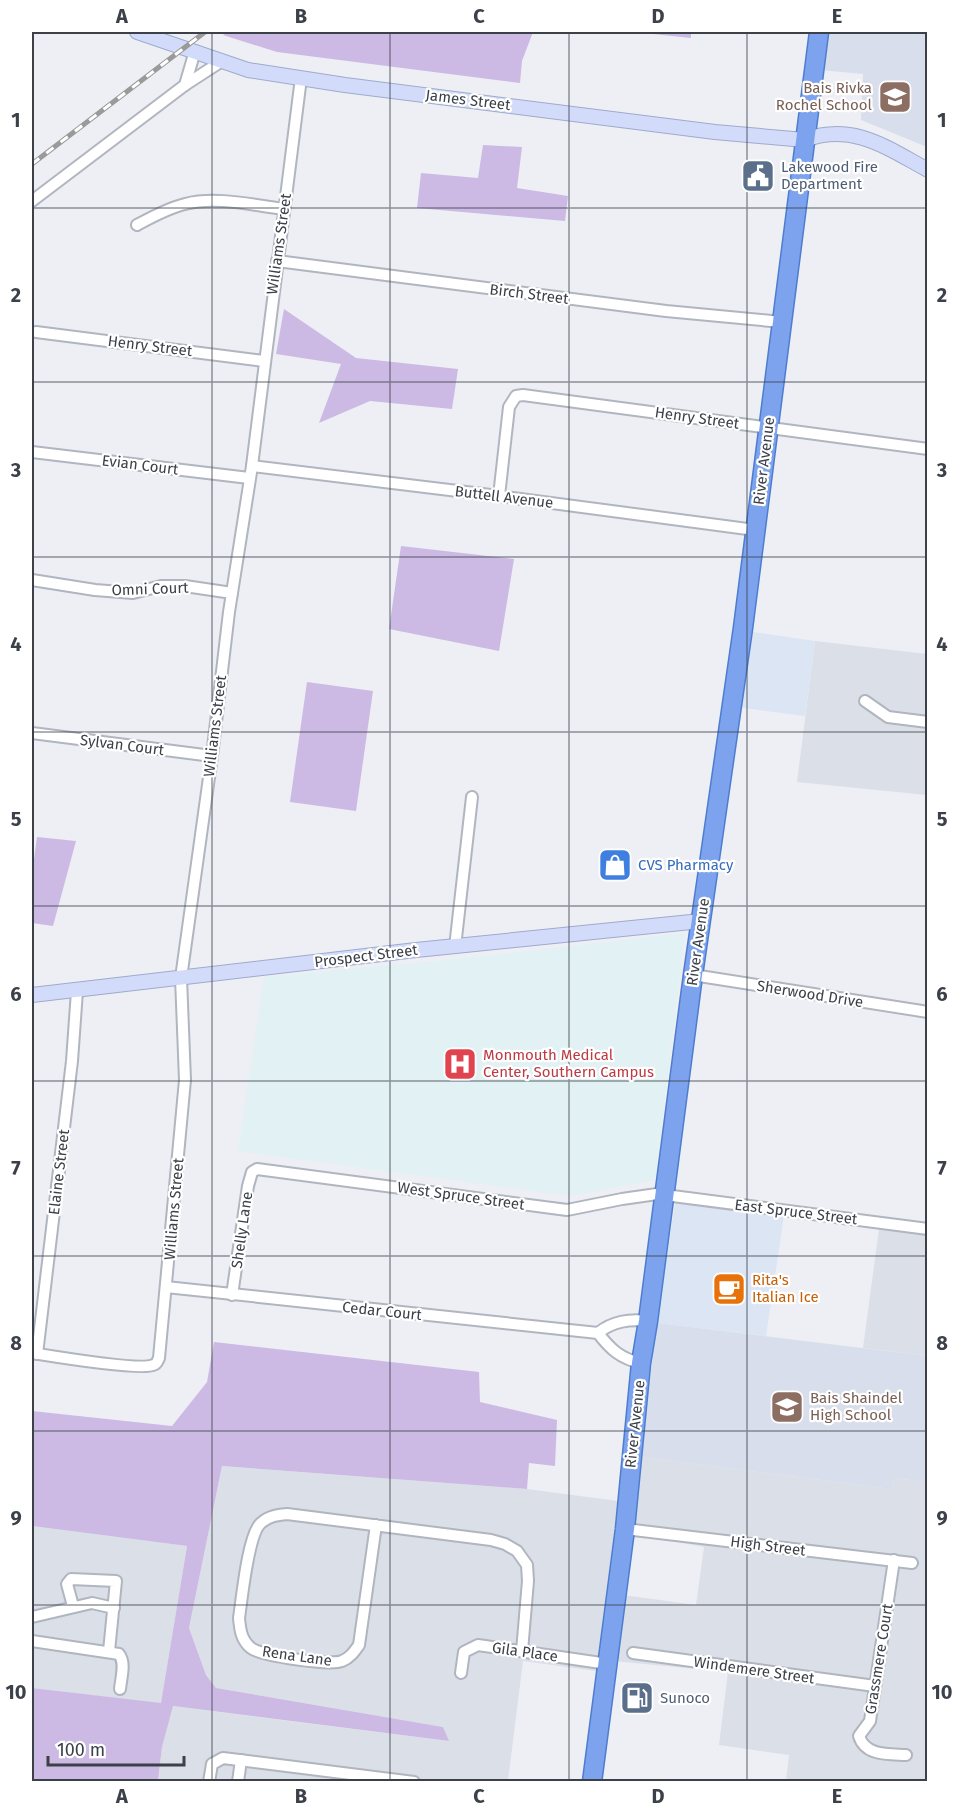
<svg xmlns="http://www.w3.org/2000/svg" width="959" height="1813" font-family="'Fira Sans',sans-serif">
	<rect width="100%" height="100%" fill="#edeff5"/>
	<!-- residential -->
	<g fill="#dbdfe8">
		<path d="M815,641l112,13v141l-130,-13z"/>
		<path d="M879,1229l48,6v121l-64,-8z"/>
		<path d="M640,1457l252,32 1,-11 34,4v299h-141l3,-26 -70,-10 9,-73 -115,-11 10,-66 73,10 8,-58 -70,-13z"/>
		<path d="M222,1466l305,23 91,12 -22,170 -73,-10 -15,120 -350,1 4,-35 10,-41 276,35 -5,-14 -227,-39 -10,-13 -17,-47z"/>
		<path d="M32,1526l155,20 -26,158 -129,-16z"/>
	</g>
	<!-- commercial -->
	<g fill="#dbe5f3">
		<path d="M746,631l69,10 -10,75 -69,-9z"/>
		<path d="M675,1203l109,12 -18,121 -109,-13z"/>
	</g>
	<!-- education -->
	<g fill="#d8deec">
		<path d="M825,32h102v115l-66,-27 2,-46 -43,-4z"/>
		<path d="M657,1323l270,33v126l-34,-4 -1,11 -252,-32z"/>
	</g>
	<!-- medical -->
	<path fill="#e2f1f3" d="M685,933l-30,247 -85,16 -332,-45 26,-174 202,-19z"/>
	<!-- green -->
	<g fill="#cdbae4">
		<path d="M228,32h305l-11,29 -2,22 -243,-31 -54,-17z"/>
		<path d="M634,32h57v6z"/>
		<path d="M483,145l39,2 -5,41 51,8 -3,25 -148,-13 4,-35 57,5z"/>
		<path d="M284,309l72,49 102,11 -6,40 -82,-8 -51,22 22,-59 -65,-10z"/>
		<path d="M401,546l113,13 -15,92 -110,-22z"/>
		<path d="M307,682l66,9 -17,120 -66,-9z"/>
		<path d="M37,837l39,4 -23,85 -21,-3v-49z"/>
		<path d="M214,1342l265,30 1,30 77,18 -2,46 -26,-3 -2,26 -305,-23 -33,162 17,47 10,13 227,39 6,14 -276,-35 -11,41 -4,34h-126v-93l129,15 26,-157 -155,-20v-115l140,15 35,-44z"/>
	</g>
	<g fill="none" stroke-linecap="round" stroke-linejoin="round">
		<defs>
			<g id="street">
				<path d="M185,85l10,-34"/>
				<path d="M32,201l153,-116 37,-24"/>
				<path d="M137,225c15,-8 31,-17 48,-21 31,-8 67,1 99,5"/>
				<path d="M277,261l389,50 116,11"/>
				<path d="M36,332l228,29"/>
				<path d="M32,452l217,26"/>
				<path d="M252,466l247,30 256,34"/>
				<path d="M499,496l10,-89 7,-11 7,-1 405,54"/>
				<path d="M32,580l63,10 38,3 28,-7h24l47,7"/>
				<path d="M865,701l23,16 40,5"/>
				<path d="M32,733l180,23"/>
				<path d="M455,947l17,-150"/>
				<path d="M693,975l235,37"/>
				<path d="M166,1287l432,46c15,-12 31,-14 50,-12"/>
				<path d="M232,1295l16,-109 4,-14 5,-3 310,41 55,-11 35,-5 271,35"/>
				<path d="M598,1333c12,16 23,26 43,30"/>
				<path d="M32,1353c19,3 108,18 121,12 4,-1 4,-3 6,-7l26,-278 -4,-102 31,-222 17,-144 23,-146 49,-388"/>
				<path d="M37,1354l35,-293 5,-70"/>
				<path d="M376,1525l-17,120c-5,7 -9,13 -17,16 -12,5 -81,-5 -91,-13 -10,-8 -11,-19 -12,-30 3,-20 9,-84 22,-95 8,-7 16,-8 26,-9l204,26 14,4 12,7 10,14 1,16 -6,70"/>
				<path d="M625,1529l287,34"/>
				<path d="M894,1560l-24,161 -11,15c6,20 29,18 47,19"/>
				<path d="M73,1606l-6,-22 4,-5 45,2 -7,70"/>
				<path d="M32,1617l60,-14 22,5"/>
				<path d="M32,1641l87,13c7,9 2,24 1,35"/>
				<path d="M633,1653l242,33"/>
				<path d="M461,1673l3,-21 14,-7 130,19"/>
				<path d="M209,1782l3,-18 11,-6 191,24"/>
				<path d="M238,1782l3,-22"/>
			</g>
			<g id="secondary">
				<path d="M137,32l111,38 97,15 370,47 90,8c48,-18 82,8 123,30"/>
				<path d="M32,995l384,-45 285,-29"/>
			</g>
			<path id="highway" d="M592,1782l33,-253 16,-166 7,-42 45,-346 50,-347 76,-596"/>
		</defs>
		<!-- street casing -->
		<use href="#street" stroke="#b0b5bf" stroke-width="14"/>
		<!-- secondary casing -->
		<use href="#secondary" stroke="#9fabcc" stroke-width="16"/>
		<!-- highway casing -->
		<use href="#highway" stroke="#4d7dce" stroke-width="21"/>
		<!-- street -->
		<use href="#street" stroke="#fff" stroke-width="10"/>
		<!-- secondary -->
		<use href="#secondary" stroke="#d2dbf9" stroke-width="14"/>
		<!-- highway -->
		<use href="#highway" stroke="#7da3ef" stroke-width="18"/>
		<defs>
			<path id="rail" d="M32,164l173,-132"/>
		</defs>
		<!-- rail casing -->
		<use href="#rail" stroke="#9a9a9a" stroke-width="5"/>
		<!-- rail -->
		<use href="#rail" stroke="#fff" stroke-width="3" stroke-dasharray="9" stroke-linecap="butt"/>
	</g>
	<!-- grid -->
	<path fill="none" stroke="#3b4049" stroke-width="1.5" stroke-opacity="0.55" d="M212,32v1750M390,32v1750M569,32v1750M747,32v1750M32,208h896M32,382h896M32,557h896M32,732h896M32,906h896M32,1081h896M32,1256h896M32,1431h896M32,1605h896"/>
	<!-- icons -->
	<defs>
		<symbol id="school-square" viewBox="-11 -11 22 22"><rect x="-9" y="-9" width="18" height="18" rx="4" fill="#8d6e63" stroke="#fff"/><path d="M0-5L7-2L0 1L-7-2ZM-4 1L0 2.5L4 1V4Q0 6-4 4Z" fill="#fff"/></symbol>
		<symbol id="civic-square" viewBox="-11 -11 22 22"><rect x="-9" y="-9" width="18" height="18" rx="4" fill="#5c6f8a" stroke="#fff"/><path d="M-.6-6.5H3V-4.5H.6V-3L4-1V1h2V6H-6V1h2V-1L-.6-3ZM-1.2 2.5V6h2.4V2.5Z" fill="#fff"/></symbol>
		<symbol id="shop-square" viewBox="-11 -11 22 22"><rect x="-9" y="-9" width="18" height="18" rx="4" fill="#3f7fe0" stroke="#fff"/><path d="M-5-2.5h2.3a2.7 3.5 0 0 1 5.4 0H5L5.5 6h-11ZM-1.5-2.5h3a1.5 2.3 0 0 0-3 0Z" fill="#fff"/></symbol>
		<symbol id="hospital-square" viewBox="-11 -11 22 22"><rect x="-9" y="-9" width="18" height="18" rx="4" fill="#e0444e" stroke="#fff"/><path d="M-5-5h3v3.5h4V-5h3V5h-3V1.5h-4V5h-3Z" fill="#fff"/></symbol>
		<symbol id="cafe-square" viewBox="-11 -11 22 22"><rect x="-9" y="-9" width="18" height="18" rx="4" fill="#e8710a" stroke="#fff"/><path d="M-5.5-4.5H6V0H3Q3 3.5 0 3.5H-2.5Q-5.5 3.5-5.5 0ZM3-3.2v2h1.7v-2ZM-6 4.5H4V6H-6Z" fill="#fff"/></symbol>
		<symbol id="fuel-square" viewBox="-11 -11 22 22"><rect x="-9" y="-9" width="18" height="18" rx="4" fill="#5c6f8a" stroke="#fff"/><path d="M-5.5-6h7V0h2V4h1.3V-2.5L3-4.5l.8-.8L6-3V5H2.5V1h-1V6h-7ZM-4.2-4.7v3.2H.2V-4.7Z" fill="#fff"/></symbol>
	</defs>
	<g fill-rule="evenodd">
		<use href="#school-square" x="876" y="78" width="38" height="38"/>
		<use href="#civic-square" x="739" y="157" width="38" height="38"/>
		<use href="#shop-square" x="596" y="846" width="38" height="38"/>
		<use href="#hospital-square" x="441" y="1045" width="38" height="38"/>
		<use href="#cafe-square" x="710" y="1270" width="38" height="38"/>
		<use href="#school-square" x="768" y="1388" width="38" height="38"/>
		<use href="#fuel-square" x="618" y="1679" width="38" height="38"/>
	</g>
	<g text-anchor="middle" dominant-baseline="central" stroke-width="4.5" stroke-linejoin="round" paint-order="stroke">
		<!-- education labels -->
		<g font-size="15" fill="#785e54" stroke="#fff" text-anchor="end">
			<text x="872" y="88">Bais Rivka<tspan x="872" dy="17">Rochel School</tspan></text>
			<text x="810" y="1398" text-anchor="start">Bais Shaindel<tspan x="810" dy="17">High School</tspan></text>
		</g>
		<!-- street labels -->
		<g font-size="15" fill="#3b4049" stroke="#fff">
			<text transform="translate(468 100) rotate(7)">James Street</text>
			<text transform="translate(279 244) rotate(-82)">Williams Street</text>
			<text transform="translate(529 294) rotate(7)">Birch Street</text>
			<text transform="translate(150 346) rotate(7)">Henry Street</text>
			<text transform="translate(697 418) rotate(8)">Henry Street</text>
			<text transform="translate(764 461) rotate(-83)">River Avenue</text>
			<text transform="translate(140 465) rotate(7)">Evian Court</text>
			<text transform="translate(504 497) rotate(7)">Buttell Avenue</text>
			<text transform="translate(150 589) rotate(-2)">Omni Court</text>
			<text transform="translate(215 726) rotate(-83)">Williams Street</text>
			<text transform="translate(122 745) rotate(7)">Sylvan Court</text>
			<text transform="translate(698 942) rotate(-82)">River Avenue</text>
			<text transform="translate(366 956) rotate(-7)">Prospect Street</text>
			<text transform="translate(810 994) rotate(9)">Sherwood Drive</text>
			<text transform="translate(59 1172) rotate(-83)">Elaine Street</text>
			<text transform="translate(461 1196) rotate(8)">West Spruce Street</text>
			<text transform="translate(174 1209) rotate(-85)">Williams Street</text>
			<text transform="translate(796 1212) rotate(7)">East Spruce Street</text>
			<text transform="translate(242 1230) rotate(-82)">Shelly Lane</text>
			<text transform="translate(382 1311) rotate(6)">Cedar Court</text>
			<text transform="translate(635 1424) rotate(-84)">River Avenue</text>
			<text transform="translate(768 1546) rotate(7)">High Street</text>
			<text transform="translate(525 1652) rotate(8)">Gila Place</text>
			<text transform="translate(297 1656) rotate(8)">Rena Lane</text>
			<text transform="translate(879 1659) rotate(-81)">Grassmere Court</text>
			<text transform="translate(754 1670) rotate(8)">Windemere Street</text>
		</g>
		<!-- service labels -->
		<g font-size="15" fill="#4e5e75" stroke="#fff" text-anchor="start">
			<text x="781" y="167">Lakewood Fire<tspan x="781" dy="17">Department</tspan></text>
			<text x="660" y="1698">Sunoco</text>
		</g>
		<!-- shop labels -->
		<g font-size="15" fill="#366cbe" stroke="#fff" text-anchor="start">
			<text x="638" y="865">CVS Pharmacy</text>
		</g>
		<!-- health labels -->
		<g font-size="15" fill="#be3a42" stroke="#fff" text-anchor="start">
			<text x="483" y="1055">Monmouth Medical<tspan x="483" dy="17">Center, Southern Campus</tspan></text>
		</g>
		<!-- food labels -->
		<g font-size="15" fill="#c56008" stroke="#fff" text-anchor="start">
			<text x="752" y="1280">Rita's<tspan x="752" dy="17">Italian Ice</tspan></text>
		</g>
	</g>
	<!-- border -->
	<rect width="959" height="1813" fill="none" stroke="#ffffff" stroke-width="66"/>
	<!-- scale -->
	<path d="M48 1756v9h136v-9" fill="none" stroke="#3b4049" stroke-width="3"/>
	<text x="57" y="1756" font-size="18" fill="#3b4049" stroke="#ffffff" stroke-width="4.5" paint-order="stroke">100 m</text>
	<rect x="33" y="33" width="893" height="1747" fill="none" stroke="#3b4049" stroke-width="2"/>
	<g font-size="20" text-anchor="middle" font-weight="bold" fill="#3b4049">
		<text x="122" y="23">A</text>
		<text x="301" y="23">B</text>
		<text x="479" y="23">C</text>
		<text x="658" y="23">D</text>
		<text x="837" y="23">E</text>
		<text x="16" y="127">1</text>
		<text x="942" y="127">1</text>
		<text x="16" y="302">2</text>
		<text x="942" y="302">2</text>
		<text x="16" y="477">3</text>
		<text x="942" y="477">3</text>
		<text x="16" y="651">4</text>
		<text x="942" y="651">4</text>
		<text x="16" y="826">5</text>
		<text x="942" y="826">5</text>
		<text x="16" y="1001">6</text>
		<text x="942" y="1001">6</text>
		<text x="16" y="1175">7</text>
		<text x="942" y="1175">7</text>
		<text x="16" y="1350">8</text>
		<text x="942" y="1350">8</text>
		<text x="16" y="1525">9</text>
		<text x="942" y="1525">9</text>
		<text x="16" y="1699">10</text>
		<text x="942" y="1699">10</text>
		<text x="122" y="1803">A</text>
		<text x="301" y="1803">B</text>
		<text x="479" y="1803">C</text>
		<text x="658" y="1803">D</text>
		<text x="837" y="1803">E</text>
	</g>
</svg>
